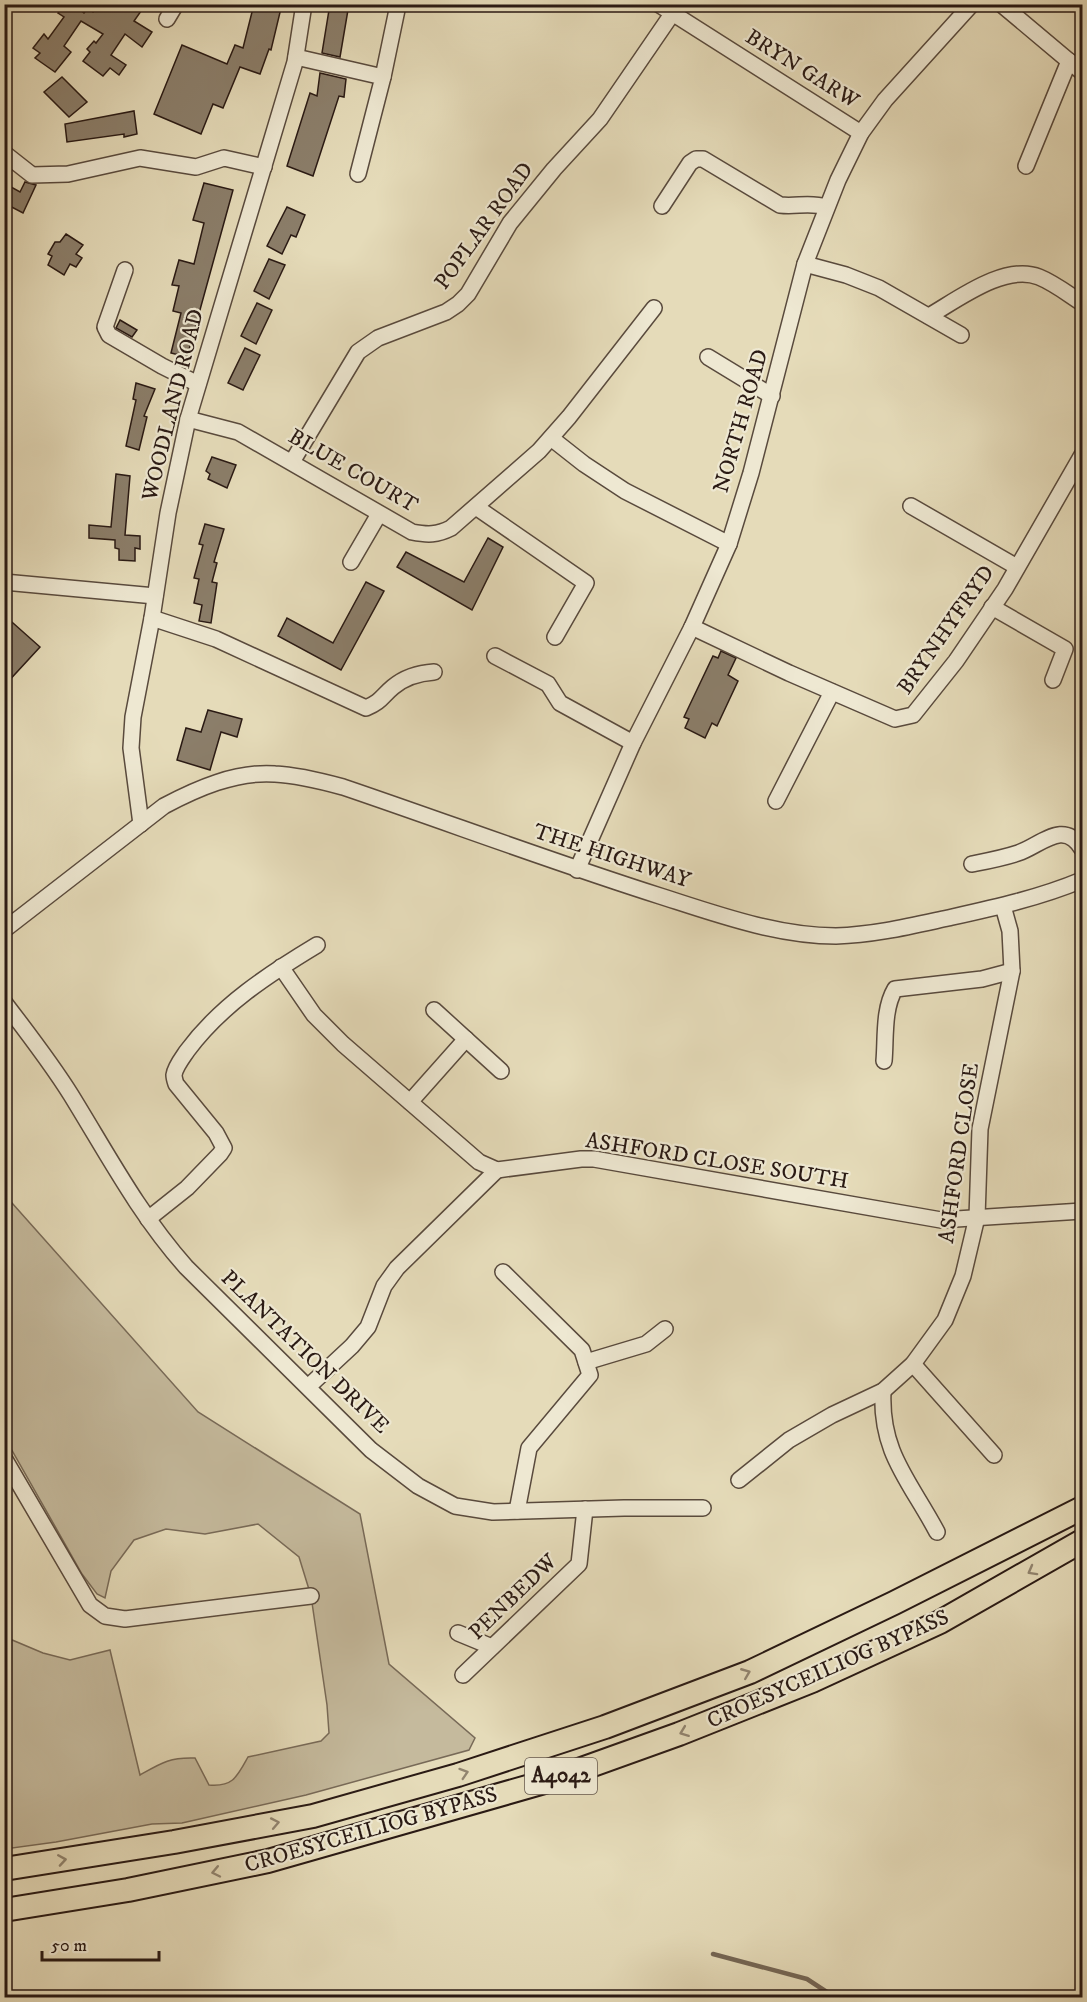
<svg xmlns="http://www.w3.org/2000/svg" width="1087" height="2002" font-family="'IM FELL DW Pica',serif">
	<rect width="100%" height="100%" fill="#e5dbb9"/>
	<filter id="stains"><feTurbulence type="fractalNoise" baseFrequency=".00333" numOctaves="4"/><feColorMatrix values="0 0 0 0 .2 0 0 0 0 .09 0 0 0 0 .02 0 0 0 .5 -.17"/></filter>
	<radialGradient id="worn" r=".72"><stop offset=".6" stop-color="#630" stop-opacity="0"/><stop offset="1" stop-color="#630" stop-opacity=".3"/></radialGradient>
	<!-- green -->
	<path fill="#c5ba9d" stroke="#786a58" stroke-width="1.5" d="M4,1194l194,218 162,102 29,150 86,74 -6,12 -163,45 -124,28 -30,1 -96,18 -51,7v-212l38,16 27,7 40,-10 30,125c21,-12 30,-18 55,-17l14,27c24,2 28,-8 39,-28l73,-16 8,-8 -2,-28 -16,-109 -12,-39 -41,-33 -53,10 -39,-5 -32,11 -23,31 -6,27 -8,-4 -15,-20 -77,-136z"/>
	<g fill="none" stroke-linecap="round" stroke-linejoin="round">
		<!-- stream -->
		<path stroke="#746655" stroke-width="4.5" d="M713,1954l94,25 29,19"/>
	</g>
	<!-- building -->
	<g fill="#8b7e6a" stroke="#2a1a14" stroke-width="1.5">
		<path d="M64,4h9l11,9 4,-5 5,4 6,-8h47l-12,17 18,11 -10,15 -17,-13 -14,21 15,10 -7,10 -9,-7 -7,8 -20,-15 7,-9 -3,-3 7,-8 2,2 7,-9 -22,-13 -17,25 7,6 -16,20 -20,-14 5,-5 -7,-5 11,-14 4,5 16,-22 -6,-4z"/>
		<path d="M254,4h28l-11,46 -2,-1 -9,25 -20,-7 -17,41 -10,-4 -12,30 -47,-20 28,-69 45,19 8,-19 8,3z"/>
		<path d="M330,4h19l-9,53 -18,-4z"/>
		<path d="M320,73l26,6 -2,18 -5,-1 -26,80 -26,-10 23,-73 7,3z"/>
		<path d="M62,77l25,25 -18,15 -25,-25z"/>
		<path d="M134,111l3,23 -13,3v-3l-57,8 -2,-18z"/>
		<path d="M25,182l11,3 -13,28 -19,-10v-20l16,9z"/>
		<path d="M204,183l29,7 -46,167 -16,-4 10,-40 -8,-2 6,-25 -7,-1 7,-25 15,4 10,-41 -11,-3z"/>
		<path d="M287,207l18,8 -9,22 -5,-2 -9,19 -15,-8z"/>
		<path d="M66,234l17,11 -7,9 6,4 -6,9 -6,-3 -6,11 -16,-10 4,-9 -4,-2 7,-12h5z"/>
		<path d="M269,259l16,6 -16,34 -15,-8z"/>
		<path d="M257,303l15,7 -16,34 -15,-8z"/>
		<path d="M120,320l17,10 -5,7 -16,-9z"/>
		<path d="M245,348l15,7 -17,35 -15,-7z"/>
		<path d="M136,383l19,6 -11,27 3,1 -8,33 -13,-4 10,-46 -3,-1z"/>
		<path d="M212,457l24,8 -9,23 -19,-9 2,-5 -4,-3z"/>
		<path d="M116,474l14,2 -5,59 15,1v13l-5,-1v13l-16,-1v-11l-4,-1v-8l-26,-2v-13l22,2z"/>
		<path d="M205,524l19,5 -10,33 3,1 -5,19 5,1 -6,40 -12,-2 3,-16 -8,-2 5,-24 -5,-1 9,-33 -4,-1z"/>
		<path d="M488,538l15,9 -31,63 -75,-43 9,-15 58,30z"/>
		<path d="M366,582l18,9 -43,79 -63,-34 9,-18 46,25z"/>
		<path d="M4,615l36,32 -36,39z"/>
		<path d="M721,651l15,7 -8,17 10,6 -21,45 -5,-3 -7,15 -20,-10 4,-9 -5,-2 29,-61 5,2z"/>
		<path d="M208,710l34,9 -5,18 -16,-5 -11,38 -33,-10 9,-32 15,4z"/>
	</g>
	<g fill="none" stroke-linecap="round" stroke-linejoin="round">
		<defs>
			<g id="minor">
				<path d="M658,4l203,129"/>
				<path d="M1001,4l81,68"/>
				<path d="M167,19l9,-15"/>
				<path d="M296,57l87,20 -25,97"/>
				<path d="M383,77l15,-72"/>
				<path d="M4,153l28,22 36,-1 72,-16 56,9 28,-9 40,9"/>
				<path d="M1026,166l43,-105"/>
				<path d="M662,206l28,-43 6,-4h7l77,46c16,2 30,-3 46,2"/>
				<path d="M805,264l41,11 33,13 82,47"/>
				<path d="M125,270l-20,57 4,8 53,31 36,18"/>
				<path d="M929,316c28,-16 76,-53 110,-39 15,6 29,17 43,26"/>
				<path d="M708,357l64,39"/>
				<path d="M188,419l50,13 174,100c16,3 25,3 39,-4l88,-77 30,-34 85,-109"/>
				<path d="M551,438l33,26 41,27 104,53"/>
				<path d="M292,462l66,-110 20,-14 68,-26 12,-8 10,-10 42,-71 44,-54 46,-50 72,-105"/>
				<path d="M911,506l106,61"/>
				<path d="M476,507l110,76 -31,54"/>
				<path d="M351,562l28,-48"/>
				<path d="M4,582l151,14"/>
				<path d="M992,607l73,42 -12,31"/>
				<path d="M152,618l64,21 150,69c16,-7 15,-11 27,-21 12,-10 26,-14 41,-15"/>
				<path d="M692,627l97,46 106,46 18,-4 43,-54 49,-72 77,-134"/>
				<path d="M495,656l53,28 12,19 73,40"/>
				<path d="M776,801l56,-109"/>
				<path d="M141,824l-10,-76 2,-31 19,-99 16,-105 20,-94 107,-357 9,-58"/>
				<path d="M972,864c15,-3 31,-6 46,-11 22,-7 46,-35 64,-4"/>
				<path d="M577,870l56,-127 59,-116 37,-83 22,-71 54,-209 33,-84 23,-47 24,-33 87,-96"/>
				<path d="M4,930l160,-124c32,-17 72,-35 111,-32 23,1 46,7 68,13 106,36 210,75 317,109 56,18 117,40 176,40 38,-1 75,-10 112,-18 45,-10 91,-20 134,-38"/>
				<path d="M281,967l33,48 29,29 136,118 18,8 84,-11h13l347,61 141,-9"/>
				<path d="M4,1002c23,30 47,61 67,93 37,60 68,119 115,172l185,183 47,36 37,20 38,6 131,-4h79"/>
				<path d="M434,1010l67,61"/>
				<path d="M884,1061c2,-22 -1,-52 11,-72l87,-10 30,-8"/>
				<path d="M410,1102l56,-63"/>
				<path d="M148,1219l39,-31 33,-34 4,-6 -8,-15 -40,-49c-1,-3 -2,-6 -2,-9 1,-8 9,-18 13,-24 34,-46 82,-77 130,-106"/>
				<path d="M503,1272l79,78 8,25 -61,73 -12,63"/>
				<path d="M586,1362l60,-18 19,-15"/>
				<path d="M913,1364l81,91"/>
				<path d="M309,1386l43,-40 16,-19 16,-41 13,-18 100,-98"/>
				<path d="M883,1391c-3,62 27,90 54,141"/>
				<path d="M4,1458l86,147 15,11 20,3 186,-23"/>
				<path d="M739,1480l50,-40 43,-25 51,-24 30,-27 32,-44 18,-44 14,-59 3,-88 32,-158 -2,-40 -7,-25"/>
				<path d="M458,1633l34,14"/>
				<path d="M463,1675l116,-111 6,-55"/>
			</g>
			<g id="highway">
				<path d="M4,1869l170,-27 139,-26 145,-41 147,-48 145,-55 144,-69 188,-95"/>
				<path d="M4,1910l124,-20 140,-29 280,-80 131,-47 133,-53 128,-59 142,-81"/>
			</g>
		</defs>
		<!-- minor casing -->
		<use href="#minor" stroke="#594a3d" stroke-width="18"/>
		<!-- highway casing -->
		<use href="#highway" stroke="#2a1a14" stroke-width="26"/>
		<!-- minor -->
		<use href="#minor" stroke="#eee8d2" stroke-width="15"/>
		<!-- highway -->
		<use href="#highway" stroke="#e5dbb9" stroke-width="22"/>
	</g>
	<!-- one-way arrows -->
	<defs><path id="oneway-chevron" d="M-2-3.5L2.5 0L-2 3.5" fill="none" stroke-width="1.6" stroke-linecap="round" stroke-linejoin="round" transform="scale(1.5)"/></defs>
	<g stroke="#91846f">
		<use href="#oneway-chevron" transform="translate(1032 1571) rotate(151)"/>
		<use href="#oneway-chevron" transform="translate(746 1673) rotate(-22)"/>
		<use href="#oneway-chevron" transform="translate(684 1732) rotate(159)"/>
		<use href="#oneway-chevron" transform="translate(464 1773) rotate(-18)"/>
		<use href="#oneway-chevron" transform="translate(275 1823) rotate(-11)"/>
		<use href="#oneway-chevron" transform="translate(62 1860) rotate(-9)"/>
		<use href="#oneway-chevron" transform="translate(216 1872) rotate(168)"/>
	</g>
	<g text-anchor="middle" dominant-baseline="central" stroke-width="4.5" stroke-linejoin="round" paint-order="stroke">
		<!-- shield labels -->
		<rect fill="#eee8d2" stroke="#65584d" stroke-width="1.5" x="525" y="1758" width="72" height="36" rx="4.5"/>
		<g font-size="21" font-weight="bold" fill="#2a1a14">
			<text x="561" y="1776">A4042</text>
		</g>
		<!-- street labels -->
		<g font-size="22" fill="#2a1a14" stroke="#eee8d2">
			<text transform="translate(802 69) rotate(32)">BRYN GARW</text>
			<text transform="translate(484 226) rotate(-54)">POPLAR ROAD</text>
			<text transform="translate(173 405) rotate(-76)">WOODLAND ROAD</text>
			<text transform="translate(741 421) rotate(-74)">NORTH ROAD</text>
			<text transform="translate(353 471) rotate(30)">BLUE COURT</text>
			<text transform="translate(946 630) rotate(-55)">BRYNHYFRYD</text>
			<text transform="translate(612 856) rotate(18)">THE HIGHWAY</text>
			<text transform="translate(959 1153) rotate(-82)">ASHFORD CLOSE</text>
			<text transform="translate(717 1161) rotate(9)">ASHFORD CLOSE SOUTH</text>
			<text transform="translate(305 1352) rotate(44)">PLANTATION DRIVE</text>
			<text transform="translate(513 1597) rotate(-44)">PENBEDW</text>
			<text transform="translate(828 1669) rotate(-24)">CROESYCEILIOG BYPASS</text>
			<text transform="translate(371 1830) rotate(-16)">CROESYCEILIOG BYPASS</text>
		</g>
	</g>
	<!-- margin -->
	<rect width="1087" height="2002" fill="none" stroke="#e5dbb9" stroke-width="24"/>
	<rect x="6" y="6" width="1075" height="1990" fill="none" stroke="#2a1a14" stroke-width="3"/>
	<rect x="12" y="12" width="1063" height="1978" fill="none" stroke="#2a1a14" stroke-width="1.5"/>
	<!-- scale -->
	<path d="M42 1951v9h117v-9" fill="none" stroke="#2a1a14" stroke-width="3"/>
	<text x="51" y="1951" font-size="18" fill="#2a1a14" stroke="#eee8d2" stroke-width="4.5" paint-order="stroke">50 m</text>
	<rect width="100%" height="100%" filter="url(#stains)"/>
	<rect width="100%" height="100%" fill="url(#worn)"/>
</svg>
